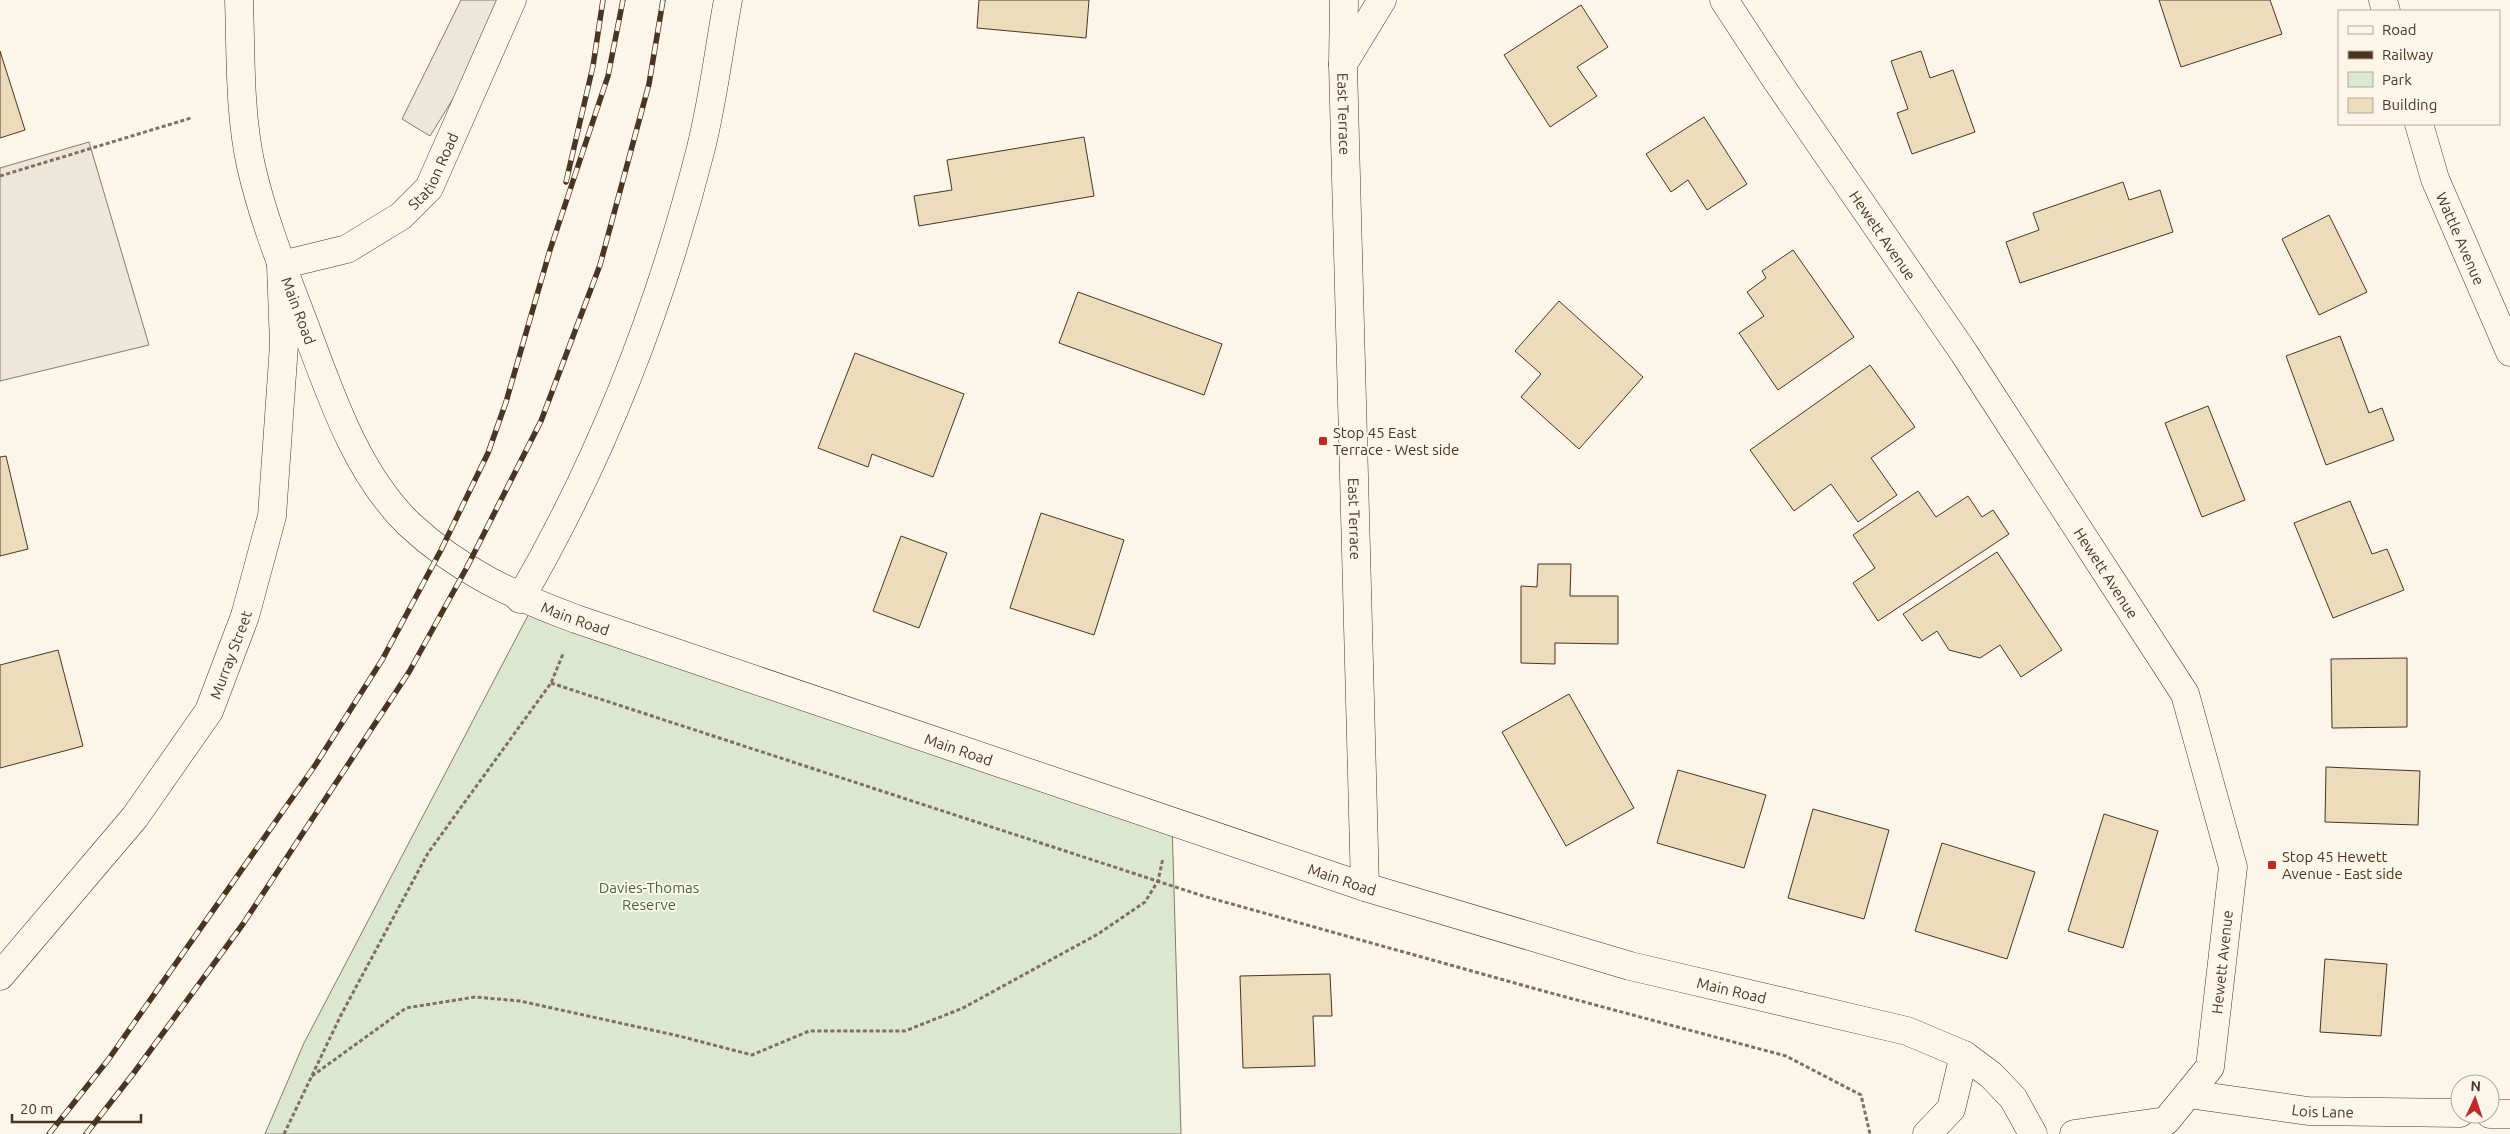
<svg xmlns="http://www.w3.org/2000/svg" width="2510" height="1134" font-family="Ubuntu,sans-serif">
	<rect width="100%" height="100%" fill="#fbf6e9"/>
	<!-- green -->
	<path fill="#dce7d0" stroke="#887966" d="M534,604l638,217 9,313h-916l39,-91z"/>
	<!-- parking -->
	<g fill="#ede7d9" stroke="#887966">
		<path d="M461,0h50l-1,7 -80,129 -28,-17z"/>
		<path d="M89,142l60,203 -149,36v-213z"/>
	</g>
	<!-- building -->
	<g fill="#ecdcbc" stroke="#4a3520">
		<path d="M979,0h110l-3,38 -109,-10z"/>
		<path d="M2159,0h111l12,34 -101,33z"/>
		<path d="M1581,5l27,42 -31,20 20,29 -47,31 -46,-72z"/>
		<path d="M0,51l25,79 -25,8z"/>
		<path d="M1921,51l9,27 23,-8 22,62 -63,22 -15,-41 11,-4 -17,-48z"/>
		<path d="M1704,117l43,67 -40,26 -19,-30 -17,12 -25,-38z"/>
		<path d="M1084,137l10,59 -175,30 -5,-30 38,-6 -5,-30z"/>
		<path d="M2123,182l6,18 31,-10 13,42 -153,51 -14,-41 33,-12 -6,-17z"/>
		<path d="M2329,215l38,77 -48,23 -37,-76z"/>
		<path d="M1793,250l61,87 -76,53 -39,-57 25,-17 -17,-24 19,-14 -4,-7z"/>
		<path d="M1078,292l144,52 -18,51 -145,-52z"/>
		<path d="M1559,301l84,76 -64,72 -58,-52 20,-23 -26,-23z"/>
		<path d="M2340,336l29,77 13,-5 12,32 -68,25 -40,-109z"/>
		<path d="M855,353l109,41 -31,83 -61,-23 -4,13 -50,-19z"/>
		<path d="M1870,365l45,62 -44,31 26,37 -39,27 -27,-38 -37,27 -44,-61z"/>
		<path d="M2208,406l37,94 -43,17 -37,-94z"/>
		<path d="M6,456l22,93 -28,7v-99z"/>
		<path d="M1918,491l18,26 32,-21 14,21 11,-7 16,24 -131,87 -25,-38 22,-15 -22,-33z"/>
		<path d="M2350,501l22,53 15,-5 17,41 -71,28 -39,-95z"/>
		<path d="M1041,513l83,27 -30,95 -84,-27z"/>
		<path d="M901,536l46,17 -28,75 -46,-17z"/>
		<path d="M1997,552l65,98 -41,27 -21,-32 -20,13 -31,-8 -12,-19 -15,10 -19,-27z"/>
		<path d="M1538,564h33l-1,32h48v48l-63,-1v21l-34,-1v-77l16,1z"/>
		<path d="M58,650l25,96 -83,22v-103z"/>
		<path d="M2407,658v69l-75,1 -1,-69z"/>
		<path d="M1569,694l65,114 -68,38 -64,-114z"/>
		<path d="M2326,767l94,4 -2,54 -93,-3z"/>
		<path d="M1678,770l88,25 -22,73 -87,-25z"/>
		<path d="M1813,809l76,21 -25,89 -76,-21z"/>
		<path d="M2104,814l54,17 -35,117 -55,-17z"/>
		<path d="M1942,843l93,29 -28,87 -92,-28z"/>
		<path d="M2325,959l62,5 -6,72 -61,-4z"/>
		<path d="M1330,974l2,42h-19l2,50 -72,2 -3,-92z"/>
	</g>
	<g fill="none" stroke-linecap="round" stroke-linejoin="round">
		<defs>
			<g id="minor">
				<path id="s1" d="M1344,0l-1,65 22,822"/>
				<path id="s2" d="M1724,0l53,81 187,272 221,341 48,173 -23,200 -44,54 -92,13"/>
				<path d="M2383,0l3,11"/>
				<path d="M1343,64l39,-64"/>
				<path id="s3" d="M2419,124l16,55 75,173"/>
				<path d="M520,599c82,-141 141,-293 181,-451 12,-48 18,-99 27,-148"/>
				<path id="s4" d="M0,976l135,-159 74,-106 36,-95 27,-100 12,-171 -3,-80 66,-16 54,-33 28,-28 83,-188"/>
				<path id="s5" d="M2188,1094l120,17 152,2"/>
				<path d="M2490,1114h20"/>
			</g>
			<g id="major">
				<path id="s6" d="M239,0c2,55 0,112 12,166 12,53 33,105 52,155 26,69 52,151 106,203 50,47 105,72 167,95l789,268 265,79 277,65 57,24 27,20 22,23 20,36"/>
				<path d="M1927,1134l24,-25 13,-54"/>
			</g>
		</defs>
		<!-- minor casing -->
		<use href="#minor" stroke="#4a3520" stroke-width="29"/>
		<!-- major casing -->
		<use href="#major" stroke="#4a3520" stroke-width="29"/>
		<!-- path -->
		<g stroke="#7f6f5c" stroke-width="3" stroke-dasharray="4 2.5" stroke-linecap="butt">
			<path d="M0,176l191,-58"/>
			<path d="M551,683l652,213 344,96 239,64 75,39 9,39"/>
			<path d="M312,1076l94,-68 69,-11 45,4 159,35 73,19 57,-24h96l58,-23 135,-74 47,-32 13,-21 5,-23"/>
			<path d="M284,1134l57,-119 87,-162 123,-170 12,-29"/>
		</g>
		<!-- minor -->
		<use href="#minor" stroke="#fbf6e9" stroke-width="28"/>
		<!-- major -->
		<use href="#major" stroke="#fbf6e9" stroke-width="28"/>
		<defs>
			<g id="rail">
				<path d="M566,182l27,-116 10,-66"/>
				<path d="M49,1134l59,-74 208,-296 66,-104 59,-110 47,-97 18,-51 44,-152 58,-174 15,-76"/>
				<path d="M86,1134l47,-60 110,-150 166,-252 57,-103 75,-148 59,-156 49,-181 14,-84"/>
			</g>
		</defs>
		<!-- rail casing -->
		<use href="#rail" stroke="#4a3520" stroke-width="5.5"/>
		<!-- rail -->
		<use href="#rail" stroke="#fbf6e9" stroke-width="4" stroke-dasharray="11" stroke-linecap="butt"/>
	</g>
	<!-- markers -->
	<g fill="#c62828" stroke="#fbf6e9" stroke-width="2">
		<rect x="1318" y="436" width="10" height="10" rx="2.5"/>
		<rect x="2267" y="860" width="10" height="10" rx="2.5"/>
	</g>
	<g text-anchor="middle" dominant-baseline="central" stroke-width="4" stroke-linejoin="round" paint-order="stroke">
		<!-- street labels -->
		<g font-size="15" fill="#4a3520" stroke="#fbf6e9">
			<text stroke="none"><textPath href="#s1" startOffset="114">East Terrace</textPath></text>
			<text stroke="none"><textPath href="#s4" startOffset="982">Station Road</textPath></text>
			<text stroke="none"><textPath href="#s2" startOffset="284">Hewett Avenue</textPath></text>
			<text stroke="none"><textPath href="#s3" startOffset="122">Wattle Avenue</textPath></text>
			<text stroke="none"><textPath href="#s6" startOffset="319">Main Road</textPath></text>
			<text stroke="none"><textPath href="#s1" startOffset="519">East Terrace</textPath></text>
			<text stroke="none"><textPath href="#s2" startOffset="689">Hewett Avenue</textPath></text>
			<text stroke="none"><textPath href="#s6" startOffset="754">Main Road</textPath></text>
			<text stroke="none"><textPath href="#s4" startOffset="398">Murray Street</textPath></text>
			<text stroke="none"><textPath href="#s6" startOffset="1159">Main Road</textPath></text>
			<text stroke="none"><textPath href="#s6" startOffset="1564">Main Road</textPath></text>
			<text transform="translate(2222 962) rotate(-84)">Hewett Avenue</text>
			<text stroke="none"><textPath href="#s6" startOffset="1969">Main Road</textPath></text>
			<text stroke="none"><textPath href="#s5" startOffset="136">Lois Lane</textPath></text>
		</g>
		<!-- poi labels -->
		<g font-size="15" fill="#4a3520" stroke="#fbf6e9" text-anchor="start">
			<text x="1333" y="432">Stop 45 East<tspan x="1333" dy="17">Terrace - West side</tspan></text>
			<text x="2282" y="856">Stop 45 Hewett<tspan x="2282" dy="17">Avenue - East side</tspan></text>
		</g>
		<!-- park labels -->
		<g font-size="15" fill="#436837" stroke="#fbf6e9">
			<text x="649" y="887">Davies-Thomas<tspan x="649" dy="17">Reserve</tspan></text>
		</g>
	</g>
	<!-- legend -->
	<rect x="2338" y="10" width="162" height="115" fill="#fbf6e9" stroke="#b4a999"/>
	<rect x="2348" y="26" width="25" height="8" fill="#fbf6e9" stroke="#b4a999"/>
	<text x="2382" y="35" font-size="15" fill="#4a3520">Road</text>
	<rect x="2348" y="51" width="25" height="8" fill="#4a3520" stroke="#b4a999"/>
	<text x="2382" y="60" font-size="15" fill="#4a3520">Railway</text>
	<rect x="2348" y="72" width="25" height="15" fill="#dce7d0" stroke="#b4a999"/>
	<text x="2382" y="85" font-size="15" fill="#4a3520">Park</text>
	<rect x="2348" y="98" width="25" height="15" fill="#ecdcbc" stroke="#b4a999"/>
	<text x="2382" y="110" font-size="15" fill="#4a3520">Building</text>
	<!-- north arrow -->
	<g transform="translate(2475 1099) rotate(3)"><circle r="24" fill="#fbf6e9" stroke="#b4a999"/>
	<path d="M0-4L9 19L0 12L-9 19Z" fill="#c62828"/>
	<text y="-8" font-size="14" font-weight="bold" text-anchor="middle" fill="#4a3520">N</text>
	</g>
	<!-- scale -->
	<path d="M12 1114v8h129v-8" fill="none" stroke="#4a3520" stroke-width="2.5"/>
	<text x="20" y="1114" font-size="15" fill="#4a3520" stroke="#fbf6e9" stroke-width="4" paint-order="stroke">20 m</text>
</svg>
